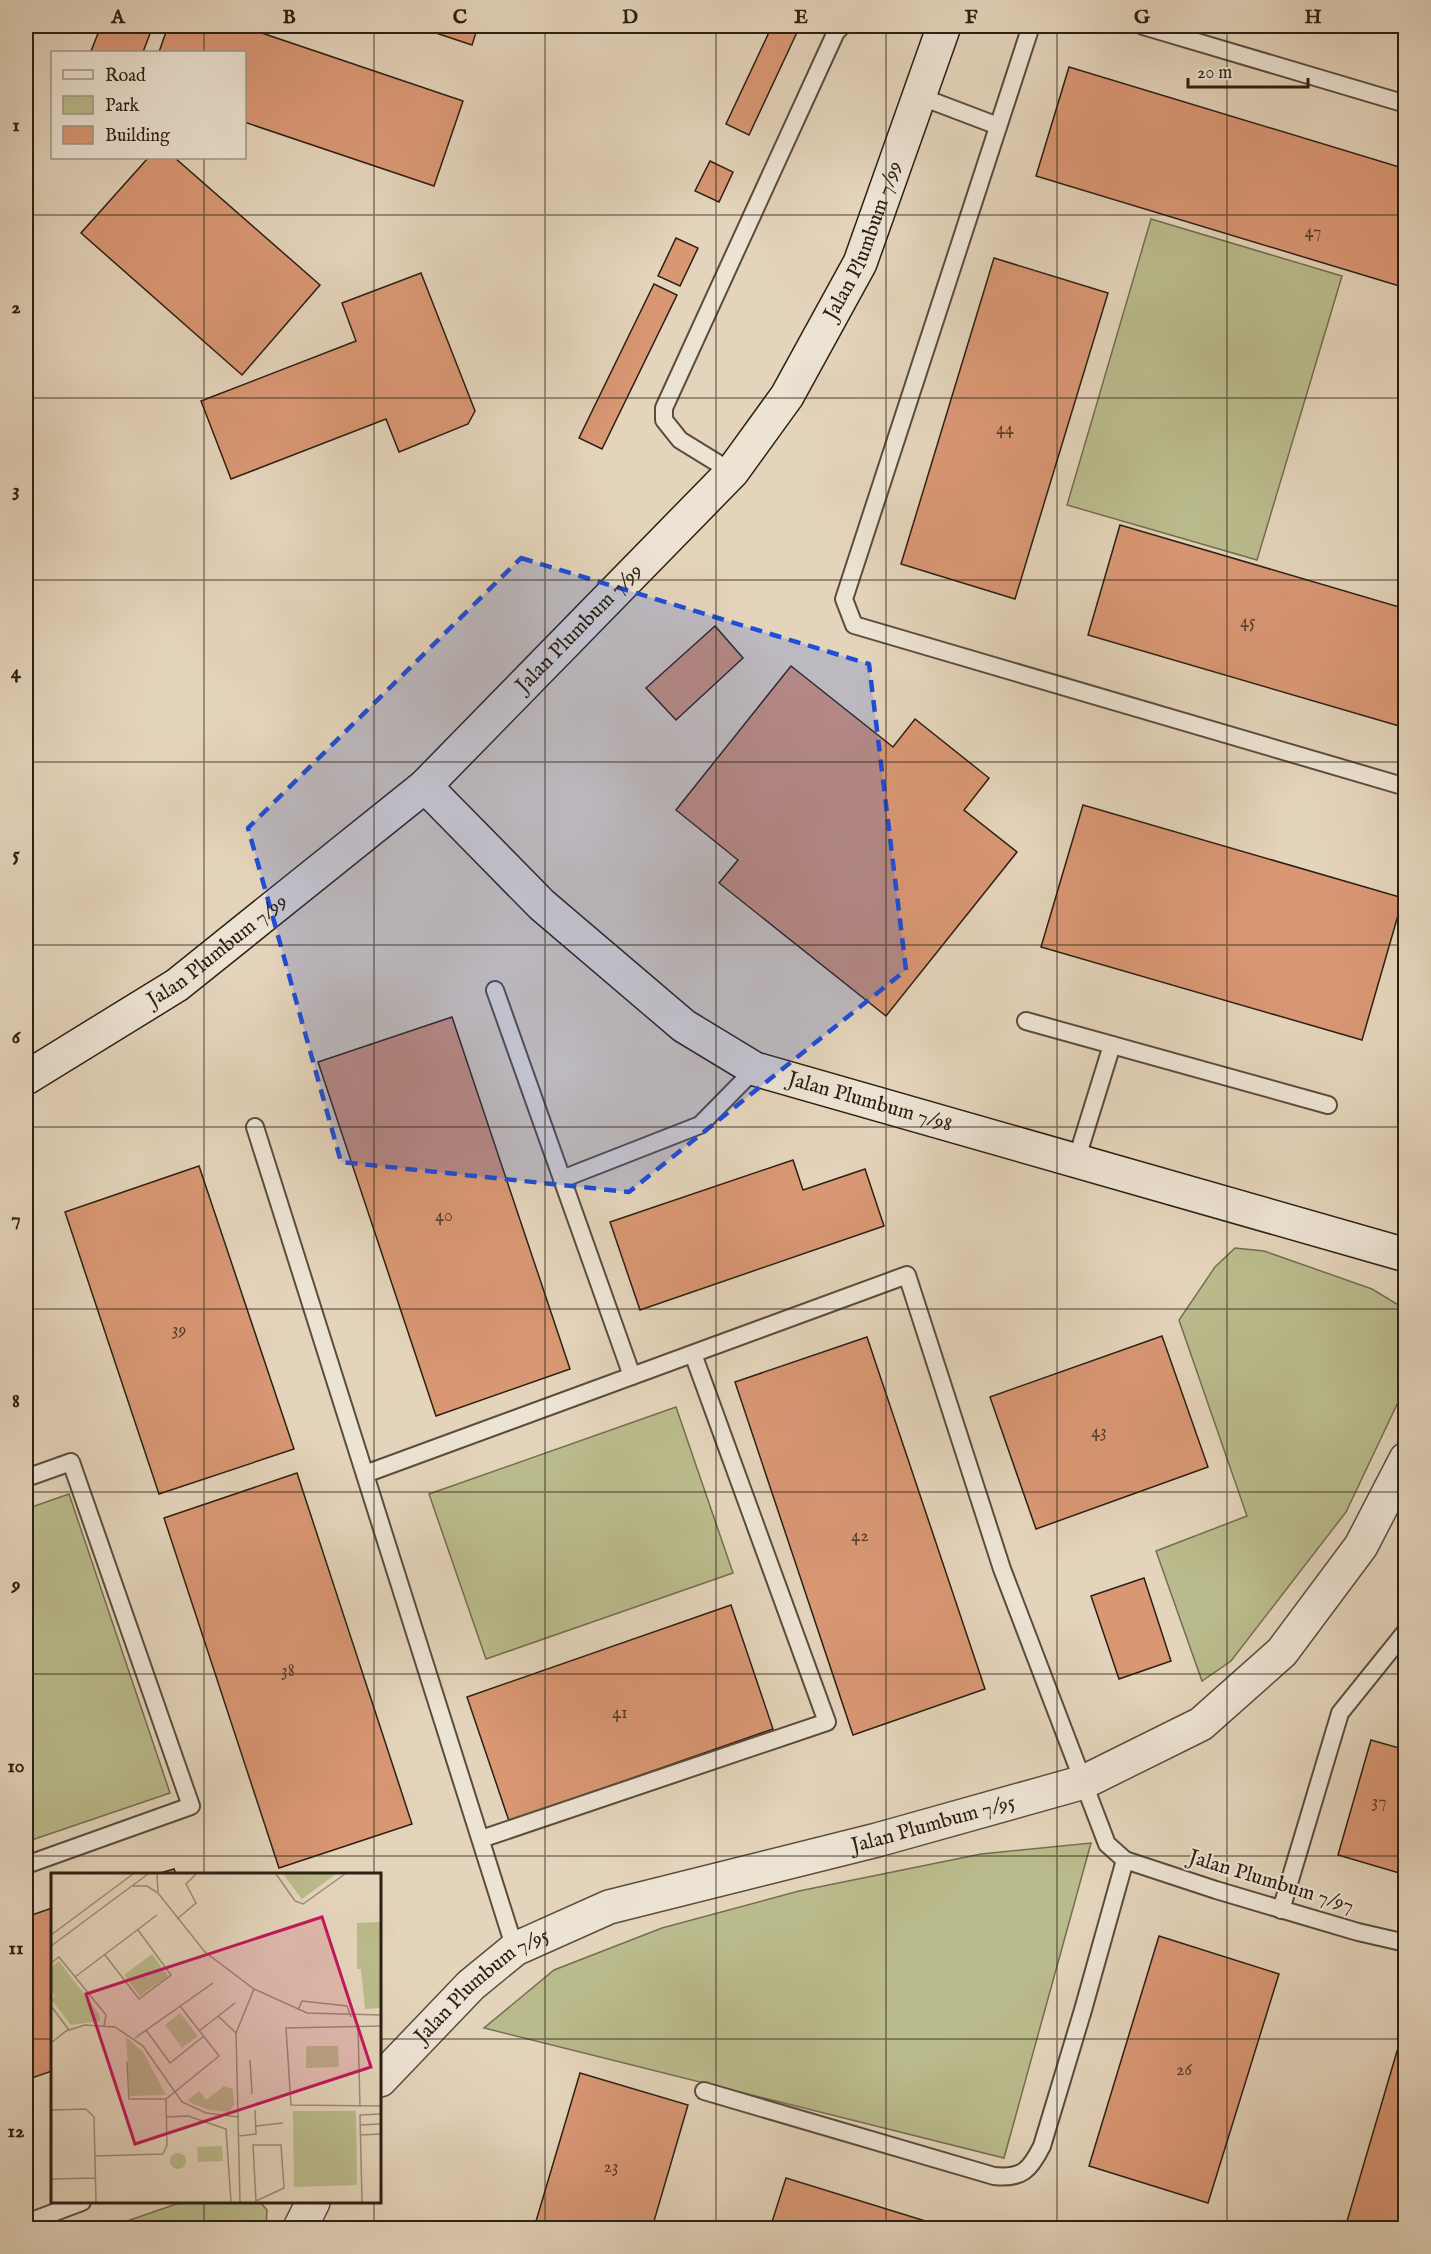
<svg xmlns="http://www.w3.org/2000/svg" width="1431" height="2254" font-family="'IM FELL English',serif">
	<rect width="100%" height="100%" fill="#e4d4bb"/>
	<filter id="stains"><feTurbulence type="fractalNoise" baseFrequency=".00333" numOctaves="4"/><feColorMatrix values="0 0 0 0 .2 0 0 0 0 .09 0 0 0 0 .02 0 0 0 .5 -.17"/></filter>
	<radialGradient id="worn" r=".72"><stop offset=".6" stop-color="#630" stop-opacity="0"/><stop offset="1" stop-color="#630" stop-opacity=".3"/></radialGradient>
	<!-- green -->
	<g fill="#babb8c" stroke="#736e50" stroke-width="1.5">
		<path d="M1151,219l191,57 -85,284 -190,-55z"/>
		<path d="M1235,1248l29,3 108,38 33,20v71l-5,18 -54,114 -115,149 -29,20 -46,-130 91,-35 -68,-196 36,-53z"/>
		<path d="M676,1407l57,166 -247,86 -57,-165z"/>
		<path d="M69,1494l101,299 -144,49v-333z"/>
		<path d="M1091,1843l-87,315 -520,-130 70,-58 108,-42 137,-37 182,-37z"/>
		<path d="M182,2202h78l7,8 -1,18h-159z"/>
	</g>
	<!-- building -->
	<g fill="#d99774" stroke="#2c2013" stroke-width="1.5">
		<path d="M101,26h52l-10,26h-48l-4,-1z"/>
		<path d="M168,26h73l222,75 -29,85 -190,-64v-70h-85z"/>
		<path d="M415,26h63l-6,19z"/>
		<path d="M772,26h28l-51,109 -23,-11z"/>
		<path d="M1069,67l337,102v119l-370,-112z"/>
		<path d="M148,158h27l145,127 -78,90 -161,-142z"/>
		<path d="M710,161l23,11 -14,30 -24,-11z"/>
		<path d="M676,238l22,10 -18,38 -22,-10z"/>
		<path d="M994,258l114,35 -93,306 -114,-35z"/>
		<path d="M421,273l54,138 -7,13 -69,28 -13,-33 -155,60 -30,-78 155,-60 -14,-38z"/>
		<path d="M654,284l23,11 -75,154 -23,-11z"/>
		<path d="M1120,525l286,84v119l-318,-93z"/>
		<path d="M715,626l28,32 -67,62 -30,-32z"/>
		<path d="M791,666l102,81 22,-28 74,59 -25,32 53,42 -131,164 -167,-133 19,-23 -62,-50z"/>
		<path d="M1083,805l320,93 -41,142 -321,-93z"/>
		<path d="M452,1017l118,352 -134,47 -118,-354z"/>
		<path d="M793,1160l10,30 62,-21 19,57 -244,84 -30,-88z"/>
		<path d="M199,1166l95,283 -135,45 -94,-282z"/>
		<path d="M1162,1336l46,131 -172,62 -46,-132z"/>
		<path d="M867,1337l118,352 -132,46 -118,-353z"/>
		<path d="M26,1395l5,16 -5,1z"/>
		<path d="M297,1473l115,351 -133,44 -115,-350z"/>
		<path d="M1144,1578l27,83 -52,18 -28,-83z"/>
		<path d="M731,1605l42,124 -264,92 -42,-124z"/>
		<path d="M1371,1740l35,10v125l-68,-20z"/>
		<path d="M174,1869l2,5h-19z"/>
		<path d="M52,1908v163l-26,9v-163z"/>
		<path d="M1159,1936l120,38 -71,229 -119,-37z"/>
		<path d="M1400,2041l6,2v185h-61z"/>
		<path d="M580,2073l108,32 -36,123h-118z"/>
		<path d="M786,2178l162,50h-178z"/>
	</g>
	<g fill="none" stroke-linecap="round" stroke-linejoin="round">
		<defs>
			<g id="lane">
				<path d="M1031,26l-187,573 10,26 552,162"/>
				<path d="M1143,26l263,78"/>
				<path d="M919,96l79,30"/>
				<path d="M732,472l-52,-32 -16,-20v-12l172,-376 6,-6"/>
				<path d="M495,990l137,386"/>
				<path d="M1026,1021l302,84"/>
				<path d="M255,1127l260,822"/>
				<path d="M1076,1161l36,-116"/>
				<path d="M562,1179l138,-54 55,-56"/>
				<path d="M365,1474l542,-199 95,294 105,275 18,16 91,30 142,42 48,11"/>
				<path d="M26,1478l45,-16 120,344 -165,59"/>
				<path d="M481,1839l346,-117 -134,-368"/>
				<path d="M1281,1910l59,-197 66,-82"/>
				<path d="M704,2091l290,85c28,3 36,-6 48,-30l41,-136 42,-150"/>
				<path d="M26,2223l56,-21"/>
			</g>
			<g id="street">
				<path id="s1" d="M380,2080l91,-95 44,-36 94,-42 268,-67 207,-58 117,-58 81,-72 79,-106 45,-87"/>
				<path d="M300,2228l13,-26"/>
			</g>
			<g id="secondary">
				<path id="s2" d="M425,786l117,119 142,121 71,43 651,186"/>
				<path id="s3" d="M26,1078l151,-93 248,-199 307,-314 55,-76 73,-133 84,-237"/>
			</g>
		</defs>
		<!-- lane casing -->
		<use href="#lane" stroke="#5a4d3d" stroke-width="20"/>
		<!-- street casing -->
		<use href="#street" stroke="#5a4d3d" stroke-width="36"/>
		<!-- secondary casing -->
		<use href="#secondary" stroke="#2c2013" stroke-width="36"/>
		<!-- lane -->
		<use href="#lane" stroke="#ede3d3" stroke-width="16"/>
		<!-- street -->
		<use href="#street" stroke="#ede3d3" stroke-width="33"/>
		<!-- secondary -->
		<use href="#secondary" stroke="#ede3d3" stroke-width="33"/>
	</g>
	<!-- marked area -->
	<path fill="#1d4ed8" fill-opacity="0.2" stroke="#1d4ed8" stroke-width="4.5" stroke-dasharray="12 8" stroke-linejoin="round" d="M521,558l348,106 37,306 -277,222 -288,-30 -93,-334z"/>
	<!-- grid -->
	<path fill="none" stroke="#2c2013" stroke-width="1.5" stroke-opacity="0.55" d="M204,26v26M374,26v1848M545,26v2202M716,26v2202M886,26v2202M1057,26v2202M1227,26v2202M204,158v1716M26,215h1380M26,398h1380M26,580h1380M26,762h1380M26,945h1380M26,1127h1380M26,1309h1380M26,1492h1380M26,1674h1380M26,1856h1380M26,2039h26M380,2039h1026M204,2202v26M374,2202v26"/>
	<g text-anchor="middle" dominant-baseline="central" stroke-width="4.5" stroke-linejoin="round" paint-order="stroke">
		<!-- number labels -->
		<g font-size="18" fill="#573e2b">
			<text x="1313" y="232">47</text>
			<text x="1005" y="429">44</text>
			<text x="1248" y="622">45</text>
			<text x="444" y="1216">40</text>
			<text x="179" y="1330">39</text>
			<text x="1099" y="1432">43</text>
			<text x="860" y="1536">42</text>
			<text x="288" y="1671">38</text>
			<text x="620" y="1713">41</text>
			<text x="1379" y="1802">37</text>
			<text x="1184" y="2070">26</text>
			<text x="611" y="2167">23</text>
		</g>
		<!-- street labels -->
		<g font-size="21" fill="#2c2013" stroke="#ede3d3">
			<text stroke="none"><textPath href="#s3" startOffset="1202">Jalan Plumbum 7/99</textPath></text>
			<text stroke="none"><textPath href="#s3" startOffset="716">Jalan Plumbum 7/99</textPath></text>
			<text stroke="none"><textPath href="#s3" startOffset="230">Jalan Plumbum 7/99</textPath></text>
			<text stroke="none"><textPath href="#s2" startOffset="556">Jalan Plumbum 7/98</textPath></text>
			<text stroke="none"><textPath href="#s1" startOffset="626">Jalan Plumbum 7/95</textPath></text>
			<text transform="translate(1271 1882) rotate(17)">Jalan Plumbum 7/97</text>
			<text stroke="none"><textPath href="#s1" startOffset="140">Jalan Plumbum 7/95</textPath></text>
		</g>
	</g>
	<!-- overview -->
	<g transform="translate(51 1873)">
		<rect width="330" height="330" fill="#e4d4bb"/>
		<path d="M232,1h53l-34,25zM330,49v86l-16,1 -4,-40h-4v-46zM101,81l16,22 -28,20 -16,-21zM8,88l40,53 1,7 -29,4 -20,-26 4,-3 -4,-6v-23zM129,140l18,23 -16,12 -17,-23zM75,164l17,15 23,43 -36,1zM255,173h32l1,21 -33,1zM173,213l9,3 1,16 -5,7 -20,-2 -22,-9 12,-10 7,9zM242,238h63l1,74 -63,2zM171,273l1,15 -25,1 -1,-15zM119 288a8 8 0 1 1 16 0a8 8 0 1 1-16 0Z" fill="#babb8c"/>
		<path fill="none" stroke="#9a8c78" stroke-width="1.5" d="M106,1l1,19M225,1l19,27 8,3 42,-30M82,13h14l11,7 47,59 49,37 53,24 74,2M126,46l19,-16 -10,-19 10,-10M0,62l82,-61M0,73l97,-72M54,82l34,44 32,-24 -33,-45M0,90l8,-6 47,58 -2,11M24,104l82,-62M0,133l18,24M247,137l4,-9 45,5 4,11M167,143l18,17M307,153l2,81M330,153l-95,2 5,77 90,1M95,157l24,33 34,-27M148,158l36,-28M84,165l78,-55M0,170l15,-12 19,-6 30,2 28,19 39,56 24,11 33,4M199,187l2,34M76,189l2,37h37l53,-43 -39,-50M0,237l35,-1 8,8 2,85M115,244l22,-1 38,13 5,73M309,252l21,-1M205,253l27,-3M309,262l21,-1M188,263l17,-2 -1,-24M202,272h28l3,43 -28,13zM44,283l68,-2 4,-9 -1,-46M0,306l45,-1M189,329l-4,-169 18,-44M311,329l-2,-87 21,-1"/>
		<path fill="#c2185b" fill-opacity="0.15" stroke="#c2185b" stroke-width="3" d="M271,44l49,150 -236,77 -49,-150z"/>
		<rect width="330" height="330" fill="none" stroke="#2c2013" stroke-width="3"/>
	</g>
	<!-- margin -->
	<rect width="1431" height="2254" fill="none" stroke="#e4d4bb" stroke-width="66"/>
	<!-- legend -->
	<rect x="51" y="51" width="195" height="108" fill="#ede3d3" stroke="#a09586" stroke-width="1.5"/>
	<rect x="63" y="70" width="30" height="9" fill="#ede3d3" stroke="#a09586" stroke-width="1.5"/>
	<text x="105" y="81" font-size="18" fill="#2c2013">Road</text>
	<rect x="63" y="96" width="30" height="18" fill="#babb8c" stroke="#a09586" stroke-width="1.5"/>
	<text x="105" y="111" font-size="18" fill="#2c2013">Park</text>
	<rect x="63" y="126" width="30" height="18" fill="#d99774" stroke="#a09586" stroke-width="1.5"/>
	<text x="105" y="141" font-size="18" fill="#2c2013">Building</text>
	<!-- scale -->
	<path d="M1188 78v9h120v-9" fill="none" stroke="#2c2013" stroke-width="3"/>
	<text x="1197" y="78" font-size="18" fill="#2c2013" stroke="#ede3d3" stroke-width="4.5" paint-order="stroke">20 m</text>
	<rect x="33" y="33" width="1365" height="2188" fill="none" stroke="#2c2013" stroke-width="2"/>
	<g font-size="20" text-anchor="middle" font-weight="bold" fill="#2c2013">
		<text x="118" y="23">A</text>
		<text x="289" y="23">B</text>
		<text x="460" y="23">C</text>
		<text x="630" y="23">D</text>
		<text x="801" y="23">E</text>
		<text x="971" y="23">F</text>
		<text x="1142" y="23">G</text>
		<text x="1313" y="23">H</text>
		<text x="16" y="131">1</text>
		<text x="16" y="313">2</text>
		<text x="16" y="496">3</text>
		<text x="16" y="678">4</text>
		<text x="16" y="860">5</text>
		<text x="16" y="1043">6</text>
		<text x="16" y="1225">7</text>
		<text x="16" y="1407">8</text>
		<text x="16" y="1590">9</text>
		<text x="16" y="1772">10</text>
		<text x="16" y="1954">11</text>
		<text x="16" y="2137">12</text>
	</g>
	<rect width="100%" height="100%" filter="url(#stains)"/>
	<rect width="100%" height="100%" fill="url(#worn)"/>
</svg>
